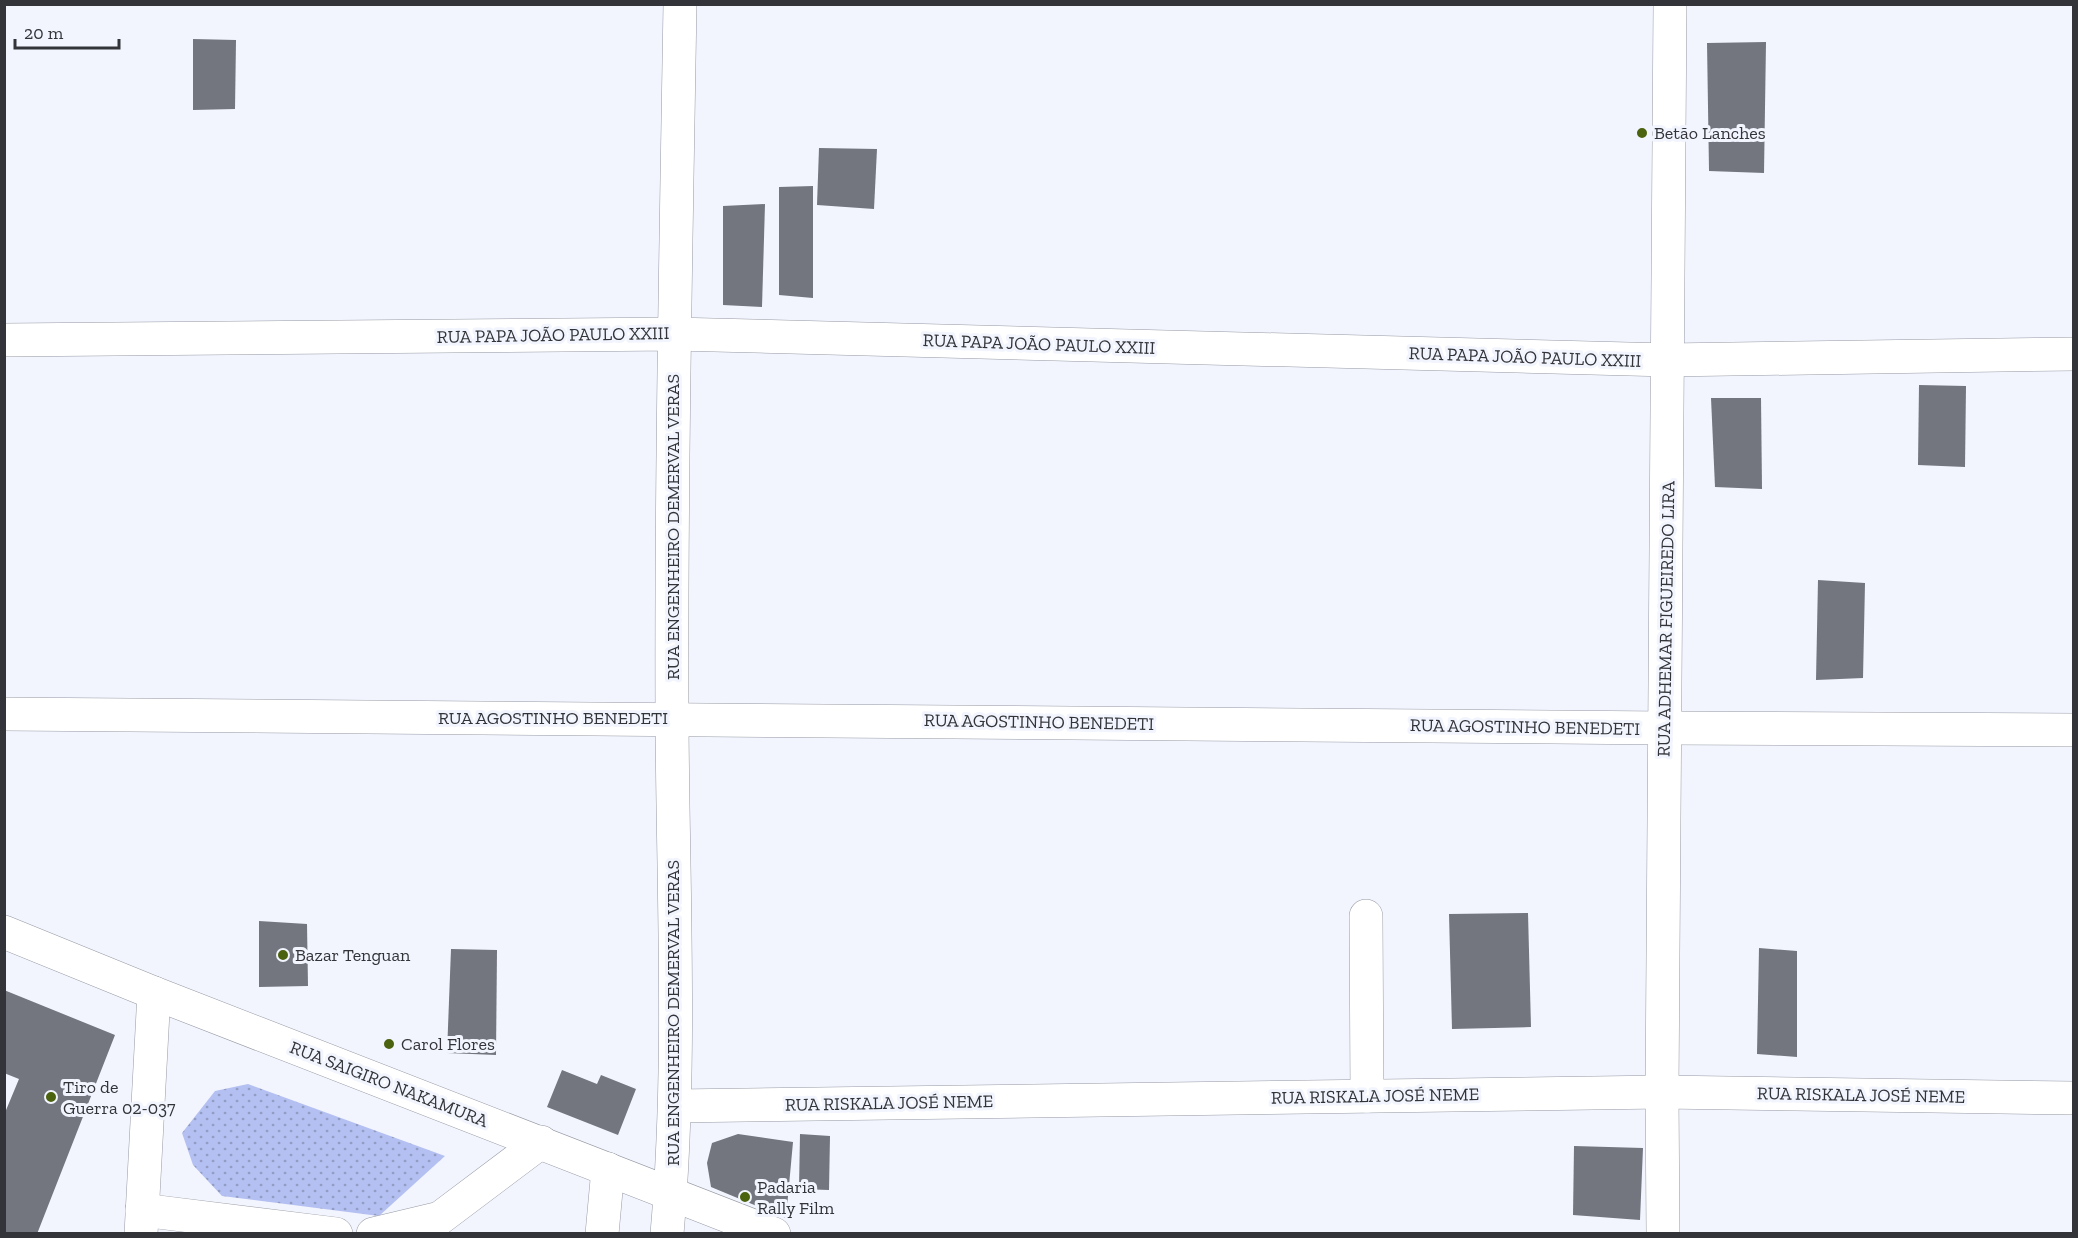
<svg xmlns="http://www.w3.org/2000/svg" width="2078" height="1238" font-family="'Zilla Slab',serif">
	<defs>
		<pattern id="green-dots" width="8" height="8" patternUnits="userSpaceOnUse" patternTransform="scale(1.5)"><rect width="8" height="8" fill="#b4c0f1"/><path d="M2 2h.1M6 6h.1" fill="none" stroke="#939dc4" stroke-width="1.8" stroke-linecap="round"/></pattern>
	</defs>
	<rect width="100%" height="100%" fill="#f2f5fe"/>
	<!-- green -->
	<path fill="url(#green-dots)" d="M248,1084l197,72 -66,60 -157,-20 -29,-31 -11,-32 33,-42z"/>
	<!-- building -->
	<g fill="#73757f">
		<path d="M193,39l43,1 -1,69 -42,1z"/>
		<path d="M1766,42l-2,131 -55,-2 -2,-128z"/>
		<path d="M819,148l58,1 -3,60 -57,-4z"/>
		<path d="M813,186v112l-34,-3v-108z"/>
		<path d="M765,204l-3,103 -39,-2v-99z"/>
		<path d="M1919,385l47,1 -1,81 -47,-2z"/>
		<path d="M1711,398h50l1,91 -47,-2z"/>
		<path d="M1818,580l47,3 -2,95 -47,2z"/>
		<path d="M1528,913l3,114 -79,2 -3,-115z"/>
		<path d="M259,921l48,3 1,62 -49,1z"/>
		<path d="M1759,948l38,3v106l-40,-3z"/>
		<path d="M451,949l46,1 -1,105 -49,-2z"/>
		<path d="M4,990l111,45 -78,199h-33v-119l15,-36 -15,-6z"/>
		<path d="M562,1070l35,14 4,-9 35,14 -18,46 -71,-28z"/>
		<path d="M738,1134l55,8 -7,76 -75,-31 -4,-24 5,-20z"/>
		<path d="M800,1134l30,2 -1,54 -30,-1z"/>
		<path d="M1574,1146l69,2 -3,72 -67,-5z"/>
	</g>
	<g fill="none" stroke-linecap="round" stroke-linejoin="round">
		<defs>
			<g id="minor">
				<path d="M4,340l670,-6 994,26 406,-6"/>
				<path d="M4,714l1661,14 409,2"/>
				<path d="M1366,916l1,180"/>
				<path d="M4,932l150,61 620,241"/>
				<path d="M676,1106l986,-14 412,6"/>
				<path d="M142,1210l194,24"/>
				<path d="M141,1234l13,-241"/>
				<path d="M373,1234l67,-16 101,-76"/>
				<path d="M602,1234l6,-65"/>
				<path d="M667,1234c15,-171 6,-342 5,-513 -1,-239 4,-478 8,-717"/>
				<path d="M1663,1234l-1,-142 8,-1088"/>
			</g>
		</defs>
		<!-- minor casing -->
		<use href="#minor" stroke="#979aa4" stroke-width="34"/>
		<!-- minor -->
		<use href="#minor" stroke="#fff" stroke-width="33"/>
	</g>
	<!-- markers -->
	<g fill="#4b620e" stroke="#f2f5fe" stroke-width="2">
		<circle cx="1642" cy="133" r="6"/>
		<circle cx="283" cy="955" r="6"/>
		<circle cx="389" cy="1044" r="6"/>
		<circle cx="51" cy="1097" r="6"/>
		<circle cx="745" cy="1197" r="6"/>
	</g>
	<g text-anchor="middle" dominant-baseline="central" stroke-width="6" stroke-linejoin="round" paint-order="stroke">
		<!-- poi labels -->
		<g font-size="18" fill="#333439" stroke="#f2f5fe" text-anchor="start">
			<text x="1654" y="133">Betão Lanches</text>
			<text x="295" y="955">Bazar Tenguan</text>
			<text x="401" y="1044">Carol Flores</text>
			<text x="63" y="1087">Tiro de<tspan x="63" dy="21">Guerra 02-037</tspan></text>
			<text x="757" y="1187">Padaria<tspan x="757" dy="21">Rally Film</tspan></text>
		</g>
		<!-- street labels -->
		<g font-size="18" fill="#333439" stroke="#f2f5fe">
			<text transform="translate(553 335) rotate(-1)">RUA PAPA JOÃO PAULO XXIII</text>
			<text transform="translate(1039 344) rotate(2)">RUA PAPA JOÃO PAULO XXIII</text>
			<text transform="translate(1525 357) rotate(2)">RUA PAPA JOÃO PAULO XXIII</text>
			<text transform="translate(673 527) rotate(-90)">RUA ENGENHEIRO DEMERVAL VERAS</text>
			<text transform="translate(1666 619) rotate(-89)">RUA ADHEMAR FIGUEIREDO LIRA</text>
			<text x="553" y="718">RUA AGOSTINHO BENEDETI</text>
			<text transform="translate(1039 722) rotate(1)">RUA AGOSTINHO BENEDETI</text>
			<text transform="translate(1525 727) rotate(1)">RUA AGOSTINHO BENEDETI</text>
			<text transform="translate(673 1013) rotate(-90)">RUA ENGENHEIRO DEMERVAL VERAS</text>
			<text transform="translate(389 1084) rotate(21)">RUA SAIGIRO NAKAMURA</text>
			<text transform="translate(1861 1095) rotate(1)">RUA RISKALA JOSÉ NEME</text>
			<text transform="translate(1375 1096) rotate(-1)">RUA RISKALA JOSÉ NEME</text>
			<text transform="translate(889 1103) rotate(-1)">RUA RISKALA JOSÉ NEME</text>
		</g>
	</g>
	<!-- border -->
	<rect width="2078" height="1238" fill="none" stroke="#333439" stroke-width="12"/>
	<!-- scale -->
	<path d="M15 39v9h104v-9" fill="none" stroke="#333439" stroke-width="3"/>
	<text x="24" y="39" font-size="18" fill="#333439" stroke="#f2f5fe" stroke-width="4.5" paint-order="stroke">20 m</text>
</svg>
